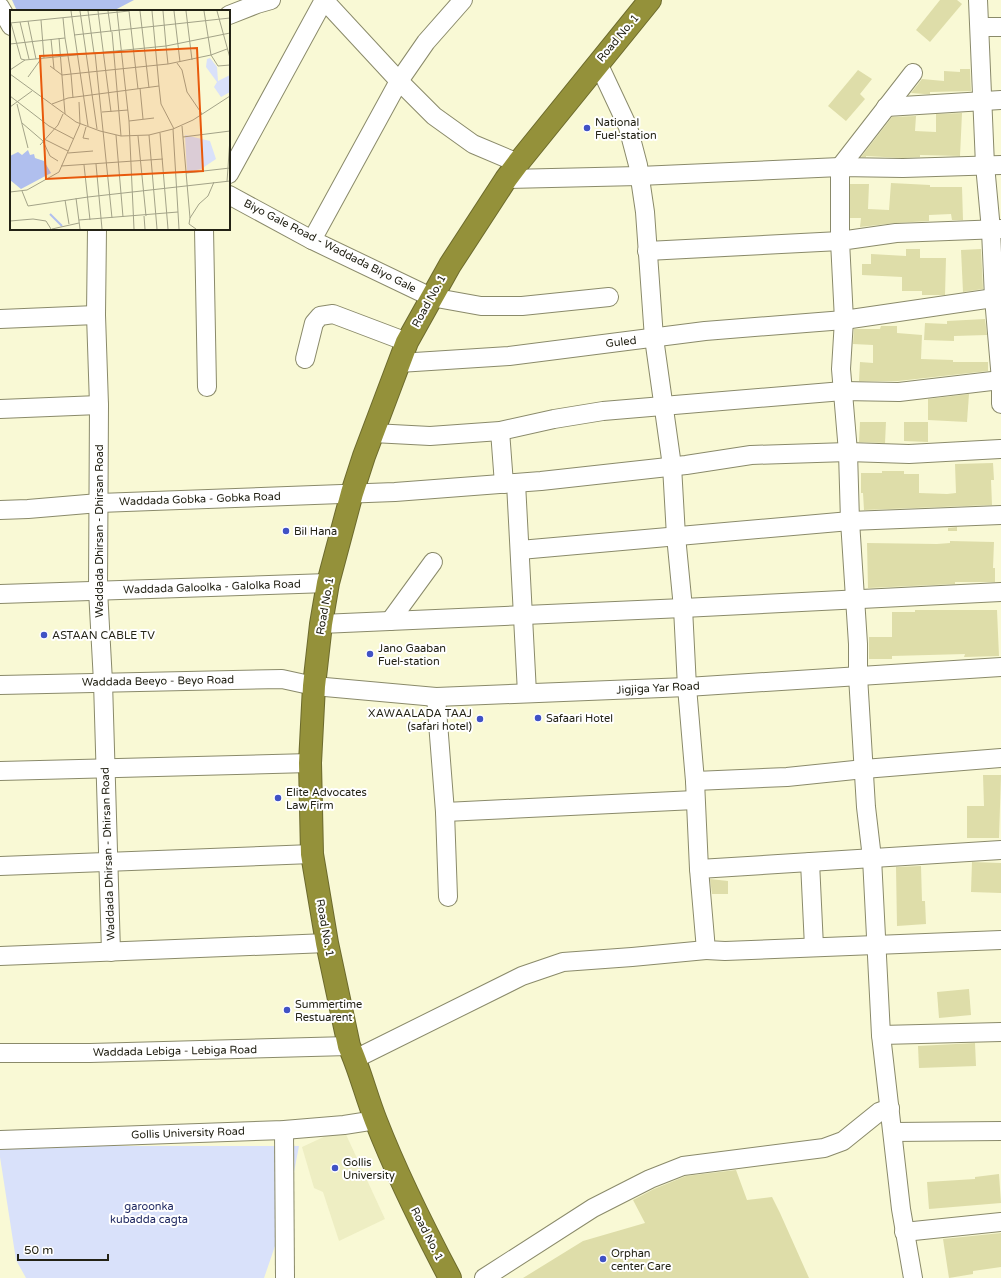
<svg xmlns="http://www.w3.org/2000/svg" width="1001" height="1278" font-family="'Varela Round',sans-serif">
	<rect width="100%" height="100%" fill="#f9f9d5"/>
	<!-- built -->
	<path fill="#eeeec3" d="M343,1128l42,91 -46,22 -16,-49 -9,-4 -12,-41z"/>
	<!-- green -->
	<path fill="#d9e1fa" d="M8,1146h291l-13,68 -22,64h-238l-10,-18 -16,-103v-10z"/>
	<!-- water -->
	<path fill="#b0bfee" d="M12,0h122l-21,11h-96z"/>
	<!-- building -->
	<g fill="#dedda9">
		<path d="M940,0h17l5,4 -32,38 -14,-12z"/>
		<path d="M960,69h10l1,22 -41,1v2h-6l-13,-1 11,-14 22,2v-10l16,1z"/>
		<path d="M858,70l14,9 -12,15 5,5 -19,22 -18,-15z"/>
		<path d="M962,113l-2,43 -40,-1v2l-17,1 -37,-2v1h-5l31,-40 24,-1 -1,15 21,1v-18z"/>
		<path d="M891,183l39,2v2h32l1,33h-11l-1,-6 -22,1v6l-33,2 -36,4 1,-9h-11v-34h19l-1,25 21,1z"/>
		<path d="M906,249h14v9h26l-1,37h-23v-4h-20v-14l-40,-2v-11h9v-10l35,2z"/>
		<path d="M981,249l2,40 -20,3 -2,-42z"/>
		<path d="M985,319l2,16 -33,1v5l-30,-1 1,-17 22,1v-3z"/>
		<path d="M881,326h16v7l25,2 -1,24 32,1v2h35v9l-90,10h-39l1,-19 13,1v-18l-20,-1 1,-15h26z"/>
		<path d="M969,394l-2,28 -39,-2v-21z"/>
		<path d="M860,422h26l-1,21 -26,-1z"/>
		<path d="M904,422h24v20l-24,-1z"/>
		<path d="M993,463l1,17h-3l1,25 -128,5 -1,-17h-2v-20h21v-2h22v3h15v19l28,1 9,-1 -1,-29z"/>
		<path d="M957,527v4h-9v-3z"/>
		<path d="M950,541l44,1 -1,26h2v14h-40v2l-87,4 -1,-45 70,1 13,-1z"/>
		<path d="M915,610h82l2,46 -35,1 1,-3 -73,2v3h-23v-22h23v-25h23z"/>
		<path d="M983,775h18l-2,63h-32v-32h17z"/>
		<path d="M972,862l29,1v30l-30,-1z"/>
		<path d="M921,866l1,35h3l1,23 -29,2 -1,-59z"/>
		<path d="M710,879l18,2v13h-16z"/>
		<path d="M969,989l2,26 -32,3 -2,-26z"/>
		<path d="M975,1043l1,23 -57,2 -1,-22z"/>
		<path d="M736,1170l11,30 25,-3 8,16 29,65h-286l60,-37 62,-18 -12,-23 21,-11 32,-13z"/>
		<path d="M999,1174l2,29 -72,6 -2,-27 48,-3v-2z"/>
		<path d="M1001,1233v34l-28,4v3l-24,4 -6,-39z"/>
	</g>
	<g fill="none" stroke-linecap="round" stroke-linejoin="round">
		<defs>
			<g id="minor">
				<path d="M324,0l75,81 35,35 39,28 45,19"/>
				<path d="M978,0l7,165 6,65 3,68 7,82v24"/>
				<path d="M0,7l11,19"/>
				<path d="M229,15l28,-11 14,-4"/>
				<path d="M981,27h20"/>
				<path d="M598,63l30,64 10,38 7,47 9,126 18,128 4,70 7,72 4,79 8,94 4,88 7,81 19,1 276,-11"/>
				<path d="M886,107l115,-7"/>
				<path d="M229,174l95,-174"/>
				<path d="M506,179l133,-3 201,-9 63,1 98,-3"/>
				<path d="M229,195l83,45 119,57 50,9h41l87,-9"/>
				<path d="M97,229l-1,86 3,90 -1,185 5,92 8,270"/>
				<path d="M204,229l3,158"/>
				<path d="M312,240l87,-159 27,-39 37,-42"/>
				<path d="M647,251l193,-10v-74l73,-94"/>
				<path d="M0,319l96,-4"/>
				<path d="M305,359l9,-36 6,-7 13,-2 74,28"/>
				<path d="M399,363l110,-7 196,-25 139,-11 157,-23"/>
				<path d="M0,409l99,-4"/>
				<path d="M500,431l4,53"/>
				<path d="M373,433l57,3 70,-5 54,-12 49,-8 240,-20 56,1 102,-12"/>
				<path d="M516,483l11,210"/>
				<path d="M0,510l28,-1 71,-6 296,-11 146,-11 145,-16 65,-10 97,-3 61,2 91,-5"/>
				<path d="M520,550l330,-29 151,-6"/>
				<path d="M0,594l328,-11"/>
				<path d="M390,621l43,-59"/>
				<path d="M321,624l362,-16 318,-16"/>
				<path d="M0,685l282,-6 32,7 122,11 251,-10 314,-20"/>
				<path d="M436,697l9,115 3,85"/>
				<path d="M0,771l310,-8"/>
				<path d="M695,781l92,-4 77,-8 137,-11"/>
				<path d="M445,812l250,-12"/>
				<path d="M810,862l4,85"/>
				<path d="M0,866l312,-12"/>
				<path d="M699,869l302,-19"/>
				<path d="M0,956l327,-13"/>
				<path d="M881,1035l120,-3"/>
				<path d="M0,1053h90l259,-7"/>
				<path d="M355,1059l167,-83 41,-14 69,-5 74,-7"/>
				<path d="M284,1130l1,148"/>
				<path d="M893,1132l108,-1"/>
				<path d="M0,1140l284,-10 60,-5 32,-5"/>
				<path d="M904,1232l97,-10"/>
				<path d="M484,1278l109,-70 57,-29 33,-13 141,-18 19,-7 36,-29 11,-4"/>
				<path d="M913,1278l-12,-69 -20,-174 -9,-177 -6,-51 -8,-131v-32l-8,-123 -2,-69 -7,-83 3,-49 -4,-79 56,-8 105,-4"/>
			</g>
			<path id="highway" d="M450,1278c-27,-51 -53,-103 -74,-157 -10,-25 -16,-51 -27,-75l-22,-103 -15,-89 -2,-91 4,-77 7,-62 7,-41 24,-90 12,-37 43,-114 43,-77 56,-86 12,-16 132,-163"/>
		</defs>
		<!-- minor casing -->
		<use href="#minor" stroke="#8a8a6a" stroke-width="20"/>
		<!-- highway casing -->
		<use href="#highway" stroke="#6c6a2d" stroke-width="24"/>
		<!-- minor -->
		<use href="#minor" stroke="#fff" stroke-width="18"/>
		<!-- highway -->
		<use href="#highway" stroke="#94913a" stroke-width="22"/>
	</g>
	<!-- markers -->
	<g fill="#4052c5" stroke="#fff" stroke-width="1.5">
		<circle cx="587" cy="128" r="4"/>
		<circle cx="286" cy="531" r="4"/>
		<circle cx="44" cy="635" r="4"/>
		<circle cx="370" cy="654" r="4"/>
		<circle cx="538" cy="718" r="4"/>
		<circle cx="480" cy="719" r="4"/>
		<circle cx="278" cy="798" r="4"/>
		<circle cx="287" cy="1010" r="4"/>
		<circle cx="335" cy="1168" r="4"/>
		<circle cx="603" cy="1259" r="4"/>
	</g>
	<g text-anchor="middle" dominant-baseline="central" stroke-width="4" stroke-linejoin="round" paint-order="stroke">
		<!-- street labels -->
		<g font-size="11" fill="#232215" stroke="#fff">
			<text transform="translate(618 38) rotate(-50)">Road No. 1</text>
			<text transform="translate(330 246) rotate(27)">Biyo Gale Road - Waddada Biyo Gale</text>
			<text transform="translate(429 301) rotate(-61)">Road No. 1</text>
			<text transform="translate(621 342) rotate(-7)">Guled</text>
			<text transform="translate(200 499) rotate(-2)">Waddada Gobka - Gobka Road</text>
			<text transform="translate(99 531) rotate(-90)">Waddada Dhirsan - Dhirsan Road</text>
			<text transform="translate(212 587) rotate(-2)">Waddada Galoolka - Galolka Road</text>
			<text transform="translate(325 606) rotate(-80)">Road No. 1</text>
			<text transform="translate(158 681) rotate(-1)">Waddada Beeyo - Beyo Road</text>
			<text transform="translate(658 688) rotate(-3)">Jigjiga Yar Road</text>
			<text transform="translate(108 854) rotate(-92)">Waddada Dhirsan - Dhirsan Road</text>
			<text transform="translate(325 928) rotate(80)">Road No. 1</text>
			<text transform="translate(175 1051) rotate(-1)">Waddada Lebiga - Lebiga Road</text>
			<text transform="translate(188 1133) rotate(-2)">Gollis University Road</text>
			<text transform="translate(427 1234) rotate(63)">Road No. 1</text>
		</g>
		<!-- poi labels -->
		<g font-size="11" fill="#232215" stroke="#fff" text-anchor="start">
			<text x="595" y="122">National<tspan x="595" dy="13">Fuel-station</tspan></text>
			<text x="294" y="531">Bil Hana</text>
			<text x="52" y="635">ASTAAN CABLE TV</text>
			<text x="378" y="648">Jano Gaaban<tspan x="378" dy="13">Fuel-station</tspan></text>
			<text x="472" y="713" text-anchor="end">XAWAALADA TAAJ<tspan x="472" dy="13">(safari hotel)</tspan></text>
			<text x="546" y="718">Safaari Hotel</text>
			<text x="286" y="792">Elite Advocates<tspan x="286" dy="13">Law Firm</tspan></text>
			<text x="295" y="1004">Summertime<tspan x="295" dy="13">Restuarent</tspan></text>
			<text x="343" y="1162">Gollis<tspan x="343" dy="13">University</tspan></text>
			<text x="611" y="1253">Orphan<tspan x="611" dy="13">center Care</tspan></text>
		</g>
		<!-- park labels -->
		<g font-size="11" fill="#212b63" stroke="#fff">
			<text x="149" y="1206">garoonka<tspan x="149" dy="13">kubadda cagta</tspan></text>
		</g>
	</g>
	<!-- overview -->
	<g transform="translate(10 10)">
		<rect width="220" height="220" fill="#f9f9d5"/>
		<path d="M200,48l7,9 1,14 12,-6v17l-9,5 -7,-10 3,-5 -11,-15 1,-8zM175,125l25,6 6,18 -15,10 -14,3z" fill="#d9e1fa"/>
		<path d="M18,140l2,5 4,-1 1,4 9,3 7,12 -30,16 -11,-9v-24l8,-4 4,3z" fill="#b0bfee"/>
		<path fill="none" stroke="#b0bfee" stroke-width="2" d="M40,204l12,12"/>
		<path fill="none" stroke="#a3a388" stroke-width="1" d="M61,1l17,115M70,1l17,118M78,1l6,42M88,1l13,101M98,1l3,21M107,1l12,110 5,108M119,1l9,78M130,1l9,77M164,1l6,51M176,1l6,49M194,1l7,44 7,11 12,-1M207,1l13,47M31,10l3,38M18,11l8,38M10,12l9,37M0,13l119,-12M1,13l10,36 4,1M102,22l9,104M64,25l156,-17M49,28l6,76M55,28l6,36 97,-10 43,-9 16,-6M41,29l3,30M0,34l55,-6 -2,-20M85,43l17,165M167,53l5,7 5,22 15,22M158,54l-2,-18 64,-13M40,56l12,9 9,-1 2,24M0,60l15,-10 141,-14 -3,-35M0,64l66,48 24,9 21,5 28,-1 24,-6 20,-9 37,-24M18,67l13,-18M149,76l2,18 13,25M130,78l3,31M0,86l39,30 25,13M7,94l11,44M42,94l16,-6 91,-12 -7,-75M0,97l22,-16M92,102l26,-2M119,111l25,-3M12,113l21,18 7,15 8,5M172,116l8,92M76,117l-3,11 6,1M163,119l6,100M150,123l8,96M106,125l7,82M139,125l8,94M128,126l8,80M173,127l47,-6M34,129l24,12M30,135l18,-20 5,-11M58,143l25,-2M86,154l6,65M74,155l6,55M51,156l102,-7M176,163l44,-5M217,172l3,-44M12,181l6,15 60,-9 142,-16M0,182l17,-2 32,-18 21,-48 -1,-22M66,188l4,31M55,190l4,24M134,206l1,13M69,210l99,-8M0,211l23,-2 13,2 5,8M42,219l27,-6M186,219l-7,-5 1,-6 9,-14 9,-8 6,-14"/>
		<path fill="#e8590c" fill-opacity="0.15" stroke="#e8590c" stroke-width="2" d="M187,38l6,123 -157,8 -6,-123z"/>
		<rect width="220" height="220" fill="none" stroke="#232215" stroke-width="2"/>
	</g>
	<!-- scale -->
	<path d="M18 1254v6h90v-6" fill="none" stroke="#232215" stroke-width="2"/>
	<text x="24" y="1254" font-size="12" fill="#232215" stroke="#ffffff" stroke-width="3" paint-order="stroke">50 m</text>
</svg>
